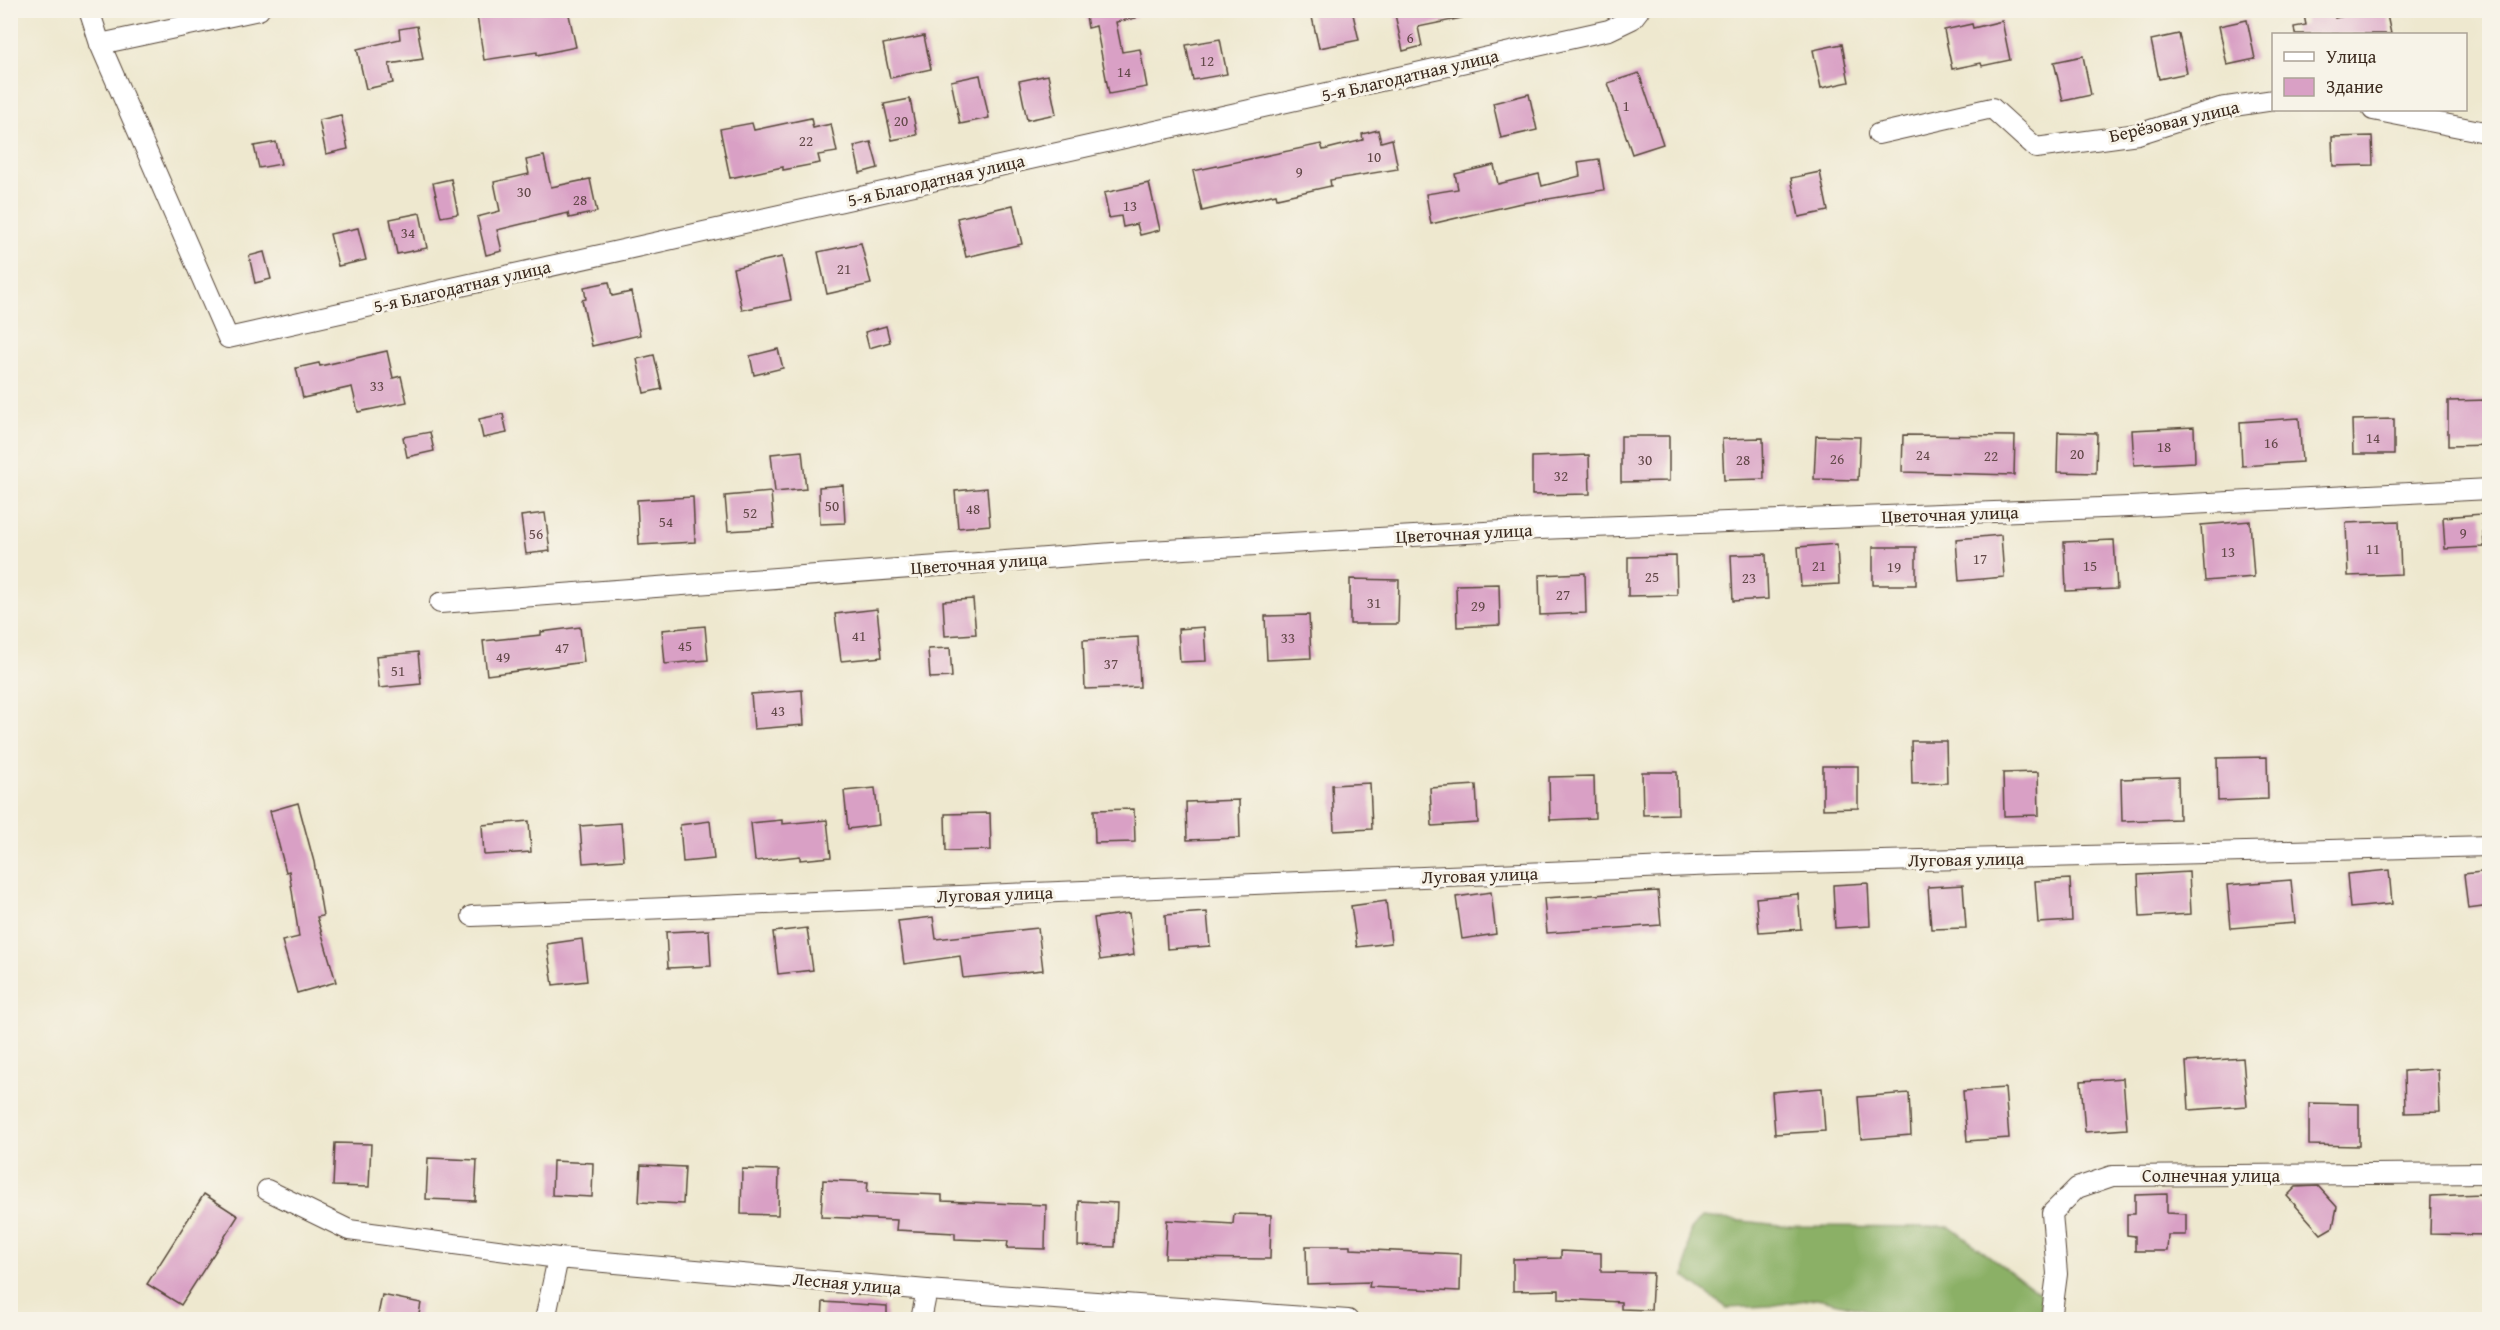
<svg xmlns="http://www.w3.org/2000/svg" width="2500" height="1330" font-family="'Gentium Book Plus',serif">
	<rect width="100%" height="100%" fill="#f7f3e8"/>
	<filter id="ink" filterUnits="userSpaceOnUse"><feTurbulence type="fractalNoise" baseFrequency=".0167" numOctaves="2"/><feDisplacementMap in="SourceGraphic" scale="12" xChannelSelector="R" yChannelSelector="G"/><feConvolveMatrix kernelMatrix="1 2 1 2 8 2 1 2 1" color-interpolation-filters="sRGB"/></filter>
	<filter id="wash" filterUnits="userSpaceOnUse"><feTurbulence type="fractalNoise" baseFrequency=".008" numOctaves="4" result="noise"/><feDisplacementMap in="SourceGraphic" scale="24" xChannelSelector="R" yChannelSelector="G"/><feGaussianBlur stdDeviation="1.35" result="paint"/><feColorMatrix in="noise" values="0 0 0 0 0 0 0 0 0 0 0 0 0 0 0 0 0 1.4 0 .05"/><feComposite in="paint" operator="in"/></filter>
	<g filter="url(#wash)">
		<rect width="100%" height="100%" fill="#eee8cf"/>
		<!-- forest -->
		<path fill="#8bb066" stroke="#636d42" stroke-width="1.5" d="M1702,1217l88,9 160,1 92,68 -2,24h-136l-87,-21 -47,8 -43,2 -42,-31 5,-46z"/>
		<g id="blocks">
			<!-- building -->
			<g fill="#d9a0c5">
				<path d="M511,10h57l8,37 -39,8v-3l-53,8 -7,-44z"/>
				<path d="M1085,10h50l1,8 -20,4 6,30 18,-3 7,38 -38,7 -13,-68 -8,2z"/>
				<path d="M1321,10h31l7,30 -40,8 -8,-35z"/>
				<path d="M1394,10h67l1,8 -44,9 4,19 -19,5z"/>
				<path d="M2303,10h30l2,8 34,-8h17l5,24h-96l-1,-7 12,-2z"/>
				<path d="M2247,20l8,39 -28,6 -8,-39z"/>
				<path d="M2002,21l8,39 -28,6 -1,-3 -29,6 -8,-39 28,-6 1,4z"/>
				<path d="M417,26l6,33 -34,5 4,19 -27,6 -9,-40 43,-10 -1,-10z"/>
				<path d="M2179,34l8,39 -28,6 -8,-39z"/>
				<path d="M924,36l7,33 -41,9 -7,-34z"/>
				<path d="M1220,39l7,35 -34,6 -7,-35z"/>
				<path d="M1842,44l7,38 -28,6 -8,-38z"/>
				<path d="M2083,56l8,39 -28,6 -9,-39z"/>
				<path d="M1639,73l24,71 -31,10 -24,-71z"/>
				<path d="M980,75l9,43 -29,6 -9,-43z"/>
				<path d="M1048,75l8,39 -29,6 -8,-39z"/>
				<path d="M1529,94l8,36 -36,8 -8,-35z"/>
				<path d="M910,99l7,36 -25,5 -8,-36z"/>
				<path d="M341,115l7,34 -22,5 -7,-34z"/>
				<path d="M811,118l2,10 18,-4 6,28 -19,3 2,8 -37,7v-3l-53,11 -10,-49 32,-6 2,7z"/>
				<path d="M1378,130l3,12 11,-3 6,30 -68,11 1,6 -54,12 -1,-4 -74,17 -9,-40 128,-27 2,6 40,-10 -1,-6z"/>
				<path d="M2372,136l1,29 -40,1 -1,-29z"/>
				<path d="M276,142l5,22 -22,4 -5,-22z"/>
				<path d="M871,142l7,26 -18,5 -6,-27z"/>
				<path d="M544,156l7,31 39,-8 7,33 -28,6 -1,-5 -71,17 5,21 -16,4 -9,-38 23,-6 -6,-29 35,-8 -3,-14z"/>
				<path d="M1599,159l5,31 -87,14 -86,20 -5,-30 32,-5 -3,-15 39,-9 4,19 41,-10 3,12 38,-10 -2,-14z"/>
				<path d="M1820,172l8,39 -29,6 -8,-39z"/>
				<path d="M451,179l7,35 -17,3 -8,-34z"/>
				<path d="M1149,183l11,47 -20,5 -3,-11 -14,3 -2,-11 -12,2 -5,-25z"/>
				<path d="M1013,205l9,39 -56,13 -9,-39z"/>
				<path d="M420,213l7,35 -30,6 -7,-35z"/>
				<path d="M358,228l8,32 -28,6 -8,-32z"/>
				<path d="M861,243l10,41 -44,10 -9,-42z"/>
				<path d="M264,252l7,27 -16,4 -6,-27z"/>
				<path d="M782,257l9,43 -49,10 -9,-42z"/>
				<path d="M609,282l3,14 19,-4 9,43 -48,11 -10,-46 4,-1 -2,-12z"/>
				<path d="M886,326l4,16 -21,6 -4,-16z"/>
				<path d="M778,349l5,19 -29,7 -4,-19z"/>
				<path d="M387,351l6,27 8,-2 6,26 -49,10 -6,-25 -49,11 -7,-30 23,-5 1,3z"/>
				<path d="M654,355l8,34 -18,4 -7,-34z"/>
				<path d="M2490,400v45l-42,1v-45z"/>
				<path d="M503,414l4,19 -24,5 -4,-19z"/>
				<path d="M2299,418l3,44 -60,4 -2,-44z"/>
				<path d="M2394,419v35h-41l-1,-34z"/>
				<path d="M2194,427l1,35 -61,3 -2,-35z"/>
				<path d="M430,432l4,19 -27,6 -4,-20z"/>
				<path d="M2058,432l39,1 -1,40 -39,-1z"/>
				<path d="M1903,435l112,1 -1,39 -112,-3z"/>
				<path d="M1621,436h48v45l-48,1z"/>
				<path d="M1816,436l44,1 -2,43 -44,-1z"/>
				<path d="M1763,438l1,41 -40,1 -2,-41z"/>
				<path d="M802,451l4,38 -31,3 -4,-38z"/>
				<path d="M1589,455l1,39 -58,1v-38z"/>
				<path d="M843,485l2,38 -25,1 -1,-37z"/>
				<path d="M987,488l3,37 -32,3 -3,-37z"/>
				<path d="M771,492l3,36 -46,3 -3,-35z"/>
				<path d="M693,497l2,45 -56,3 -2,-45z"/>
				<path d="M545,513l5,38 -24,3 -5,-38z"/>
				<path d="M2482,514l2,33 -39,2 -2,-32z"/>
				<path d="M2250,521l4,56 -49,4 -4,-56z"/>
				<path d="M2399,521l2,53 -53,2 -2,-53z"/>
				<path d="M2001,535l3,42 -45,4 -3,-42z"/>
				<path d="M2114,540l3,49 -51,2 -2,-49z"/>
				<path d="M1837,544l2,40 -38,2 -3,-39z"/>
				<rect x="1873" y="547" width="43" height="38"/>
				<path d="M1766,554l2,45 -35,2 -2,-46z"/>
				<path d="M1676,556l1,39 -49,1v-39z"/>
				<path d="M1585,573l1,40 -46,2 -1,-40z"/>
				<path d="M1350,579l49,1 -1,44h-48z"/>
				<path d="M1499,584l1,41 -43,2 -1,-42z"/>
				<path d="M973,599l3,35 -31,2 -2,-35z"/>
				<path d="M877,609l5,48 -41,4 -6,-47z"/>
				<path d="M1309,615l2,43 -44,2 -2,-44z"/>
				<path d="M705,626l3,34 -43,4 -3,-34z"/>
				<path d="M580,627l4,35 -97,13 -4,-34 58,-6v-3z"/>
				<path d="M1204,627l2,34 -26,1 -2,-33z"/>
				<path d="M1138,637l2,50 -55,2 -2,-49z"/>
				<path d="M950,648l2,29 -22,1 -2,-29z"/>
				<path d="M418,652l3,32 -42,4 -3,-32z"/>
				<path d="M802,690l2,35 -50,4 -3,-35z"/>
				<path d="M1911,741h35l1,42 -35,1z"/>
				<path d="M2267,757l1,42 -50,2 -1,-43z"/>
				<path d="M1823,766h35v42l-35,1z"/>
				<path d="M1642,772h35l1,42 -35,1z"/>
				<path d="M2038,772l1,43 -35,1 -1,-43z"/>
				<path d="M1594,776l1,42 -45,2 -1,-43z"/>
				<path d="M2178,777l1,42 -57,2 -1,-42z"/>
				<path d="M1370,783l2,46 -38,2 -2,-46z"/>
				<path d="M1476,785l2,38 -46,3 -2,-38z"/>
				<path d="M875,788l4,37 -31,4 -4,-38z"/>
				<path d="M1239,800l1,38 -53,2 -1,-38z"/>
				<path d="M298,803l16,59 9,54 -6,1 19,65 -39,11 -15,-52 17,-4 -10,-66 -3,1 -16,-61z"/>
				<path d="M1134,809l1,33 -40,1 -1,-33z"/>
				<path d="M990,813l1,37 -45,1 -1,-37z"/>
				<path d="M782,820v4l45,-4 4,37 -31,3v-4l-45,5 -4,-38z"/>
				<path d="M529,821l2,31 -47,3 -2,-30z"/>
				<path d="M710,821l4,38 -31,3 -3,-37z"/>
				<path d="M621,823l3,37 -41,3 -3,-37z"/>
				<path d="M2389,870l3,34 -42,4 -3,-34z"/>
				<path d="M2490,871v35l-22,3 -4,-35z"/>
				<path d="M2189,872l2,42 -51,3 -2,-42z"/>
				<path d="M2070,879l2,42 -34,2 -3,-42z"/>
				<path d="M2291,880l4,43 -64,5 -4,-43z"/>
				<path d="M1868,883l2,43 -35,2 -2,-43z"/>
				<path d="M1963,885l3,43 -35,1 -3,-42z"/>
				<path d="M1658,891l3,34 -114,8 -3,-35z"/>
				<path d="M1491,892l5,42 -34,5 -6,-42z"/>
				<path d="M1798,894l3,35 -42,3 -3,-34z"/>
				<path d="M1386,901l5,42 -34,4 -6,-41z"/>
				<path d="M1207,912l3,34 -43,3 -2,-34z"/>
				<path d="M1129,913l5,42 -34,5 -6,-42z"/>
				<path d="M933,917l3,22 102,-11 5,42 -80,8 -3,-22 -56,8 -6,-43z"/>
				<path d="M807,928l6,42 -35,4 -5,-42z"/>
				<path d="M709,930l2,36 -43,2 -2,-36z"/>
				<path d="M582,939l5,42 -34,4 -6,-41z"/>
				<path d="M2243,1058l4,48 -58,4 -3,-48z"/>
				<path d="M2438,1069l2,43 -35,1 -1,-42z"/>
				<path d="M2123,1078l4,51 -42,3 -4,-51z"/>
				<path d="M1822,1088l3,43 -50,3 -3,-42z"/>
				<path d="M2005,1088l4,50 -42,3 -4,-50z"/>
				<path d="M1909,1093l2,42 -50,4 -3,-42z"/>
				<path d="M2309,1103l50,1v42l-50,-1z"/>
				<path d="M335,1143l36,1 -2,43 -36,-1z"/>
				<path d="M428,1158l49,2 -2,41 -49,-2z"/>
				<path d="M553,1161l40,2 -1,34 -40,-2z"/>
				<path d="M641,1165l44,2 -2,37 -44,-2z"/>
				<path d="M742,1169l37,1 -1,45 -37,-1z"/>
				<path d="M823,1180l45,2 -1,10 75,3v6l104,4 -1,44 -38,-1 1,-7 -53,-2v-6l-59,-3 1,-10 -76,-3z"/>
				<path d="M2318,1186l19,21 -4,20 -12,7 -34,-38 9,-9z"/>
				<path d="M204,1194l34,22 -57,89 -34,-21z"/>
				<path d="M2167,1194v19l19,1v21h-18l-1,16h-32v-15l-8,-1v-21h8v-19z"/>
				<path d="M2482,1194l8,8v33l-60,-1 1,-38z"/>
				<path d="M1079,1201l38,2 -2,44 -37,-1z"/>
				<path d="M1234,1214l37,1 -1,44 -105,-1 2,-38 66,4z"/>
				<path d="M1306,1246h44v3l111,5 -1,37 -91,-4 1,-5 -63,2z"/>
				<path d="M1561,1251l40,2v19l52,1 -2,37 -30,-1v-7l-62,-3v-9l-46,1v-32l48,-1z"/>
				<path d="M382,1295l39,8 -3,17h-41z"/>
				<path d="M823,1302l64,4v14h-65z"/>
			</g>
		</g>
	</g>
	<g filter="url(#ink)">
		<use href="#blocks" fill-opacity="0" stroke="#564639" stroke-width="1.5"/>
		<g fill="none" stroke-linecap="round" stroke-linejoin="round">
			<defs>
				<g id="street">
					<path d="M89,10l11,34 128,294 1381,-308 23,-11 7,-9"/>
					<path d="M100,44l159,-34"/>
					<path d="M2373,110l117,23"/>
					<path d="M1878,134l114,-26 44,40 102,-14 82,-26 54,-8"/>
					<path d="M440,603l673,-50 426,-24 590,-22 361,-18"/>
					<path d="M472,916l1245,-51 773,-19"/>
					<path d="M267,1190l82,40 209,28 369,32 421,30"/>
					<path d="M545,1320l13,-62"/>
					<path d="M921,1320l6,-30"/>
					<path d="M2051,1320l6,-46 -5,-61 25,-25 35,-12 378,-3"/>
				</g>
			</defs>
			<!-- street casing -->
			<use href="#street" stroke="#564639" stroke-width="22"/>
			<!-- street -->
			<use href="#street" stroke="#fff" stroke-width="20"/>
		</g>
	</g>
	<g text-anchor="middle" dominant-baseline="central" stroke-width="6" stroke-linejoin="round" paint-order="stroke">
		<!-- number labels -->
		<g font-size="15" fill="#624848">
			<text x="1410" y="37">6</text>
			<text x="1207" y="60">12</text>
			<text x="1124" y="71">14</text>
			<text x="1626" y="105">1</text>
			<text x="901" y="120">20</text>
			<text x="806" y="140">22</text>
			<text x="1374" y="156">10</text>
			<text x="1299" y="171">9</text>
			<text x="524" y="191">30</text>
			<text x="580" y="199">28</text>
			<text x="1130" y="205">13</text>
			<text x="408" y="232">34</text>
			<text x="844" y="268">21</text>
			<text x="377" y="385">33</text>
			<text x="2373" y="437">14</text>
			<text x="2271" y="442">16</text>
			<text x="2164" y="446">18</text>
			<text x="2077" y="453">20</text>
			<text x="1923" y="454">24</text>
			<text x="1991" y="455">22</text>
			<text x="1837" y="458">26</text>
			<text x="1645" y="459">30</text>
			<text x="1743" y="459">28</text>
			<text x="1561" y="475">32</text>
			<text x="832" y="505">50</text>
			<text x="973" y="508">48</text>
			<text x="750" y="512">52</text>
			<text x="666" y="521">54</text>
			<text x="2463" y="532">9</text>
			<text x="536" y="533">56</text>
			<text x="2373" y="548">11</text>
			<text x="2228" y="551">13</text>
			<text x="1980" y="558">17</text>
			<text x="1819" y="565">21</text>
			<text x="2090" y="565">15</text>
			<text x="1894" y="566">19</text>
			<text x="1652" y="576">25</text>
			<text x="1749" y="577">23</text>
			<text x="1563" y="594">27</text>
			<text x="1374" y="602">31</text>
			<text x="1478" y="605">29</text>
			<text x="859" y="635">41</text>
			<text x="1288" y="637">33</text>
			<text x="685" y="645">45</text>
			<text x="562" y="647">47</text>
			<text x="503" y="656">49</text>
			<text x="1111" y="663">37</text>
			<text x="398" y="670">51</text>
			<text x="778" y="710">43</text>
		</g>
		<!-- street labels -->
		<g font-size="18" fill="#3b2a1e" stroke="#f7f3e8">
			<text transform="translate(1410 75) rotate(-13)">5-я Благодатная улица</text>
			<text transform="translate(2174 121) rotate(-13)">Берёзовая улица</text>
			<text transform="translate(936 180) rotate(-13)">5-я Благодатная улица</text>
			<text transform="translate(462 286) rotate(-13)">5-я Благодатная улица</text>
			<text transform="translate(1950 514) rotate(-2)">Цветочная улица</text>
			<text transform="translate(1464 533) rotate(-3)">Цветочная улица</text>
			<text transform="translate(979 563) rotate(-4)">Цветочная улица</text>
			<text transform="translate(1966 859) rotate(-1)">Луговая улица</text>
			<text transform="translate(1480 875) rotate(-2)">Луговая улица</text>
			<text transform="translate(995 894) rotate(-2)">Луговая улица</text>
			<text x="2211" y="1175">Солнечная улица</text>
			<text transform="translate(847 1283) rotate(5)">Лесная улица</text>
		</g>
	</g>
	<!-- margin -->
	<rect width="2500" height="1330" fill="none" stroke="#f7f3e8" stroke-width="36"/>
	<!-- legend -->
	<rect x="2272" y="33" width="195" height="78" fill="#f7f3e8" stroke="#aca397" stroke-width="1.5"/>
	<rect x="2284" y="52" width="30" height="9" fill="#ffffff" stroke="#aca397" stroke-width="1.5"/>
	<text x="2326" y="63" font-size="18" fill="#3b2a1e">Улица</text>
	<rect x="2284" y="78" width="30" height="18" fill="#d9a0c5" stroke="#aca397" stroke-width="1.5"/>
	<text x="2326" y="93" font-size="18" fill="#3b2a1e">Здание</text>
</svg>
